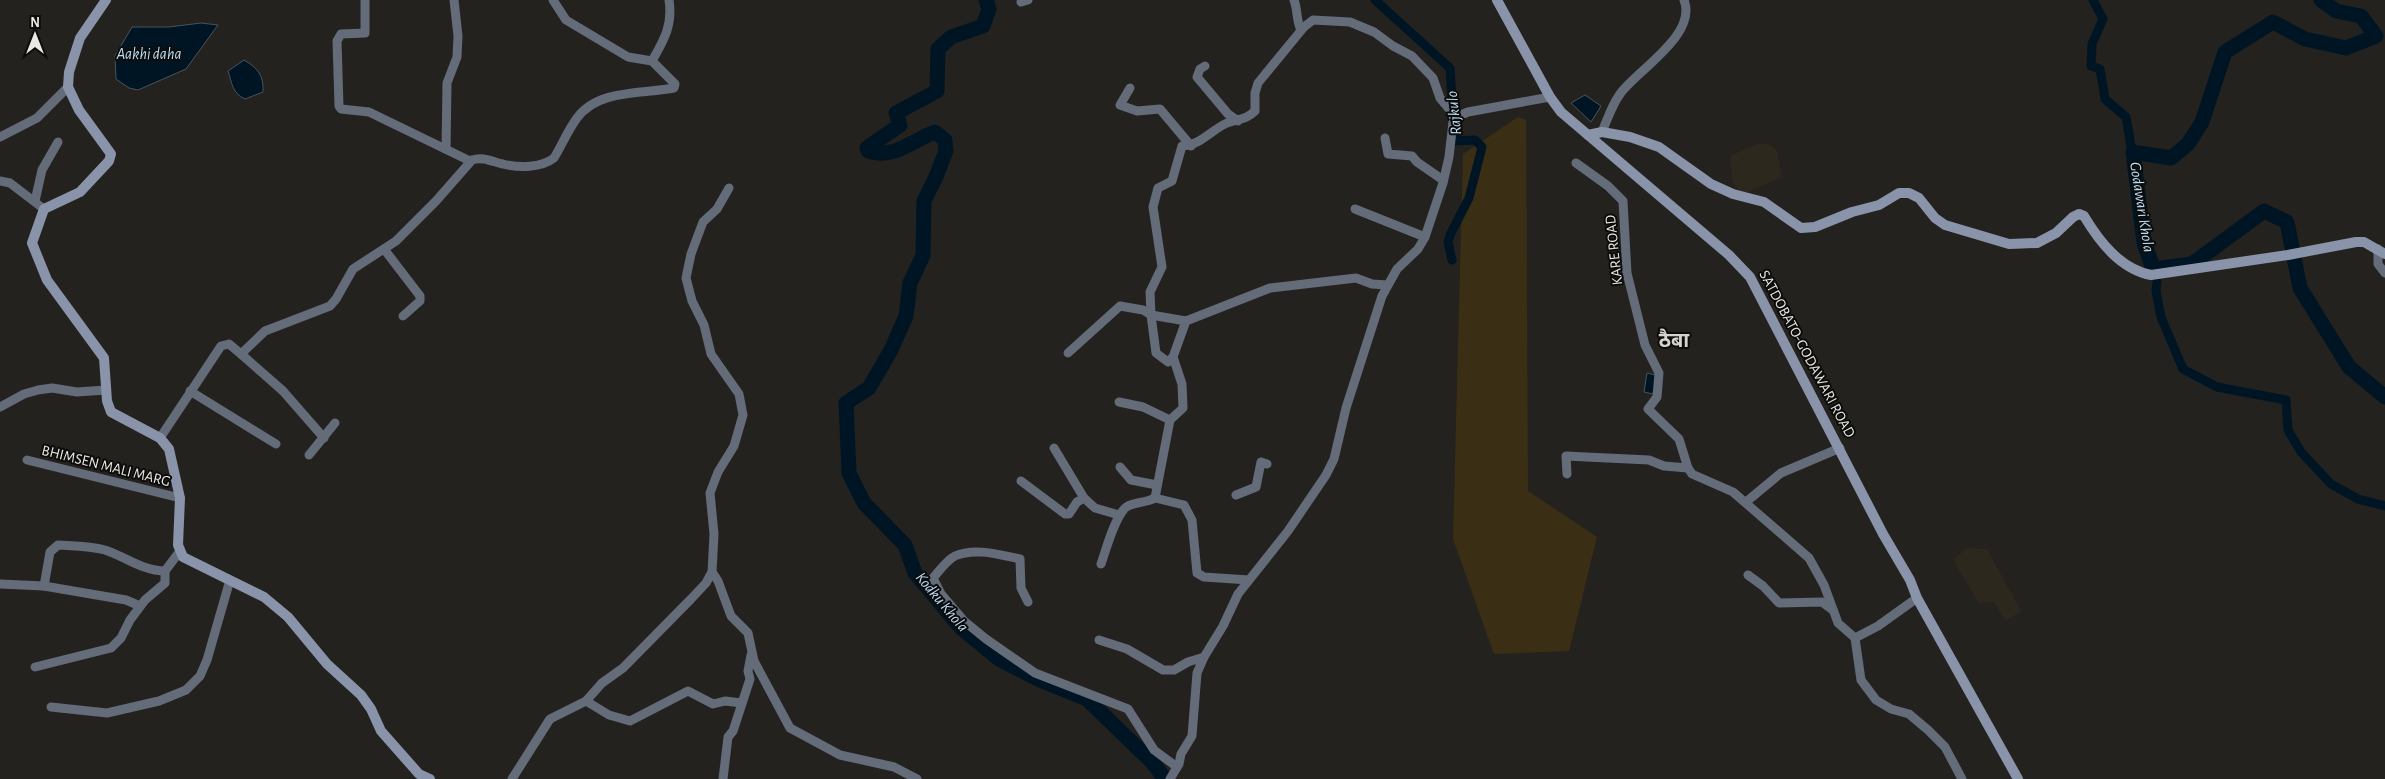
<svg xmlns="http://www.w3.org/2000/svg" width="2385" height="779" font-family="'Alegreya Sans','Noto Sans Devanagari',sans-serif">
	<rect width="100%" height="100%" fill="#24221e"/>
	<!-- built -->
	<g fill="#2c281e">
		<path d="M1757,144h11l9,6 5,27 -36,16 -7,-2 -7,-10 -2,-25z"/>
		<path d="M1967,548l20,1 34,62 -15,10 -12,-19 -15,1 -26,-43z"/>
	</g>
	<!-- green -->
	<path fill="#3a2f14" d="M1518,117l8,3 2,371 69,46 -28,114 -75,3 -41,-115 10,-385z"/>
	<!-- water -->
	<g fill="#001524" stroke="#46545e">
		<path d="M201,23l17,2 -32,44 -48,21 -9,-2 -13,-9 -1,-23 17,-29h37z"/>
		<path d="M244,60c14,8 20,16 19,32l-18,7c-13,-6 -13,-16 -17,-28z"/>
		<path d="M1585,95l16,11 -10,16 -20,-19z"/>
		<path d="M1647,373l9,2 -3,19 -9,-2z"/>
	</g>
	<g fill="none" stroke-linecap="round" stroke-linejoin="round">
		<!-- canal -->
		<g stroke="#001524" stroke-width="9">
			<path d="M1375,0l75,68 3,48"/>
			<path d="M2093,0l10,19 -11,25 -1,22 9,3 5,30 21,18 21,122 8,26"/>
			<path d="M1452,260l-4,-18 3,-9 18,-35 13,-51 -7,-7 -20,1 -1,-9"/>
			<path d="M2157,282l-1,9 5,26 22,52 34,18 69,13 2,30 13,22 30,32 27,15 27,7"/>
		</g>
		<!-- river -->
		<g stroke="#001524" stroke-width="15">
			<path d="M986,0l3,9 -6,17 -32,11 -13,12 -1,42 -41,22 4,12 -33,23 1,3c24,9 45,-11 67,-19l10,8 1,11 -11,28 -11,22 -1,54 -13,28 -4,33 -15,34 -22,38 -23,15 3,70 15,30 41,42 10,28 46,55 38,31 39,20 49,20 66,64 12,16"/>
			<path d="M2321,0l15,11 25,5 15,20 -30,12 -41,-9 -32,-17 -48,30 -23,70 -14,22 -17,14 -38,-6 11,91 9,26 39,-5 72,-53 23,11 13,66 49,79 36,30"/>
		</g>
		<!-- street -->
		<g stroke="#646b79" stroke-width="9">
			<path d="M365,0v33l-24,1 -4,7 2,65 2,3 28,3 101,49"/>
			<path d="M553,0l13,20 62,37 24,4"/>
			<path d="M1294,0c4,10 2,21 7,30"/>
			<path d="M1021,2l7,-2"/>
			<path d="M1205,66l-5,3 -3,8 31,37 10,7"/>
			<path d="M1130,88l-10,17 17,6 23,-2 31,37"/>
			<path d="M1602,132c5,-12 10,-27 18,-38 16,-23 78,-59 64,-94"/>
			<path d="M0,137l37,-19 31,-31"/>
			<path d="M1385,138l3,16 24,2 5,6 26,18"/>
			<path d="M446,149l1,-66 10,-26 1,-21 -4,-36"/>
			<path d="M1576,163l32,23 15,15 4,72 18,72 14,28 -2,24 -9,12 31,30 9,29 4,6 41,18 76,66 15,27 14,38 17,15 6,42 15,20 15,9 18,5 19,16 17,17 17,32"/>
			<path d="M0,181l10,2 34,26"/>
			<path d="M35,201l7,-31 16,-28"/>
			<path d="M1355,209l70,28"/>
			<path d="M384,249l36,47v5l-17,15"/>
			<path d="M2378,249v15l7,9"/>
			<path d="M1387,285l-15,-1 -16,-6 -86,10 -84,33 -13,36 -5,5 -12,-9 -5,-38 -1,-23 12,-25 -9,-60 5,-19 14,-7 10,-35c19,-1 29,-16 45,-23 10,-4 19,-3 28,-12v-18l3,-10 46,-56 9,-7 37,2 24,10 19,14 19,10 21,22 7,20 16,19"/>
			<path d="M1068,353l52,-47 23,4 8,5 35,6"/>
			<path d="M241,354l42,37 41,47"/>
			<path d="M1173,357l9,27 1,24 -13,12 -15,78 29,7 8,15 5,53 7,4 45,3"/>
			<path d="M190,391l86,53"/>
			<path d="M1119,402l24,5 27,13"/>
			<path d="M0,407l24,-13 14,-4 14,-2 25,4 29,-2"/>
			<path d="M160,438l61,-92 8,-2 12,10 24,-23 65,-25 6,-7 17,-30 43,-28 40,-40 36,-41c11,-4 21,2 31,4 16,4 38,4 51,-6 8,-13 14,-28 23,-40 21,-29 66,-24 97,-30l1,-4 -23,-23c12,-21 21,-36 17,-61"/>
			<path d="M1054,448l30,50 11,10 24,7"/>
			<path d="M309,455l26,-32"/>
			<path d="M27,460l153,38"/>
			<path d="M1120,467l11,13 26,5"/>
			<path d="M1567,474l-1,-18 83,4 15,6 24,2"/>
			<path d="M1021,481l44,33h4l8,-12 7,-4"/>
			<path d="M1236,495l20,-8 5,-25 6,2"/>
			<path d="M1746,502l35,-29 59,-25"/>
			<path d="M1101,564c5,-14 15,-52 27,-58 7,-4 17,-3 27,-8"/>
			<path d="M712,572l6,9 13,35 17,17 6,28 36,67 50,27 54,12 23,12"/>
			<path d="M1748,575l15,11 16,17 43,-1 11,8"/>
			<path d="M0,584l44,2 6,-34 8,-7c16,1 32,1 47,5 21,7 38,21 60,21l15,-20"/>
			<path d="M44,586l82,14 14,6"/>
			<path d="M1028,602l-7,-14 -1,-29c-20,-4 -45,-12 -65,-3 -8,4 -16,15 -22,22l8,16 23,27 22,18 49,34 93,36 26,41 23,17"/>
			<path d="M1855,638l23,-12 39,-28"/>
			<path d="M1099,640l28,9 36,21h11l14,-8 16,-5"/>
			<path d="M35,667l76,-19 10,-10 9,-18 15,-20 20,-17v-12"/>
			<path d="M586,701l23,14 21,6 58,-30 25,13 12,-3 17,2"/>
			<path d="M51,707l56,6 52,-12 27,-11 14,-14 7,-16 23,-80"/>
			<path d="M512,779l38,-60 36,-18 16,-18 21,-15 68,-69 15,-16 6,-11 2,-38 -4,-41 8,-21 16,-26 9,-31 -4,-21 -28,-40 -7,-29 -12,-24 -6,-23 5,-24 12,-32 14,-13 12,-21"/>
			<path d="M723,779l5,-42 5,-6 17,-52 -2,-8 3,-16"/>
			<path d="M1170,779l9,-15 2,-10 11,-18 5,-63 7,-16 19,-31 15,-32 50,-63 38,-56 8,-16 12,-51 36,-112 15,-27 21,-20 7,-12 18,-54 6,-26 4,-35 3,-5 12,-5 82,-15"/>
		</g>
		<!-- secondary -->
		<g stroke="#8994ab" stroke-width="10">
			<path d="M106,0l-26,38 -11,34 -1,15 11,23 32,44 -2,7 -29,31 -36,17 -12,34 15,37 57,78 3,43 4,11 49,26 9,11 11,49 -2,47 5,12 81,40 24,20 39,47 34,31 10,14 10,22 38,43 11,5"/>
			<path d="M1497,0l53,97 11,15 168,143 21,22 133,257 27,46 7,18 101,181"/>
			<path d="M1588,135l14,-3 28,5 29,10 52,37 22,10 31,8 37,26 14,-1 37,-15 27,-7 20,-12h10l10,5 16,20 10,7 64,19 28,-1 19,-10 17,-16 6,-3 5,2c15,25 36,53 67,59l137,-20 68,-13h8l21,12"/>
		</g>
	</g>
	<g text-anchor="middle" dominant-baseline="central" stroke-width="4" stroke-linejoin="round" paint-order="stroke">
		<!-- street labels -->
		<g font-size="15" fill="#e9e8e5" stroke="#0c0c0a">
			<text transform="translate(1614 250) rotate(-96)">KARE ROAD</text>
			<text transform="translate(1807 354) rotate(62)">SATDOBATO-GODAWARI ROAD</text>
			<text transform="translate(106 466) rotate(14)">BHIMSEN MALI MARG</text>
		</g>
		<!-- water labels -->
		<g font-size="16" font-style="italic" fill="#bddef8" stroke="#0c0c0a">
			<text x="149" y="54">Aakhi daha</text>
			<text transform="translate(1454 113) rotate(-96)">Rajkulo</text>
			<text transform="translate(2142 207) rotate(81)">Godawari Khola</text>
			<text transform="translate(942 602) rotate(50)">Kodku Khola</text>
		</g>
		<!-- district labels -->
		<g font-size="20" font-weight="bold" fill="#d5d3cd" stroke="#0c0c0a">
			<text x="1674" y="341">ठैबा</text>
		</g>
	</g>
	<!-- north arrow -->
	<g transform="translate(35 35)" stroke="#0c0c0a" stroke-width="4" paint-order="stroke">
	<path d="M0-4L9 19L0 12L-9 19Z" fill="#e9e8e5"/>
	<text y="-8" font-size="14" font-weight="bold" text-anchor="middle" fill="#e9e8e5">N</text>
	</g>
</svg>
